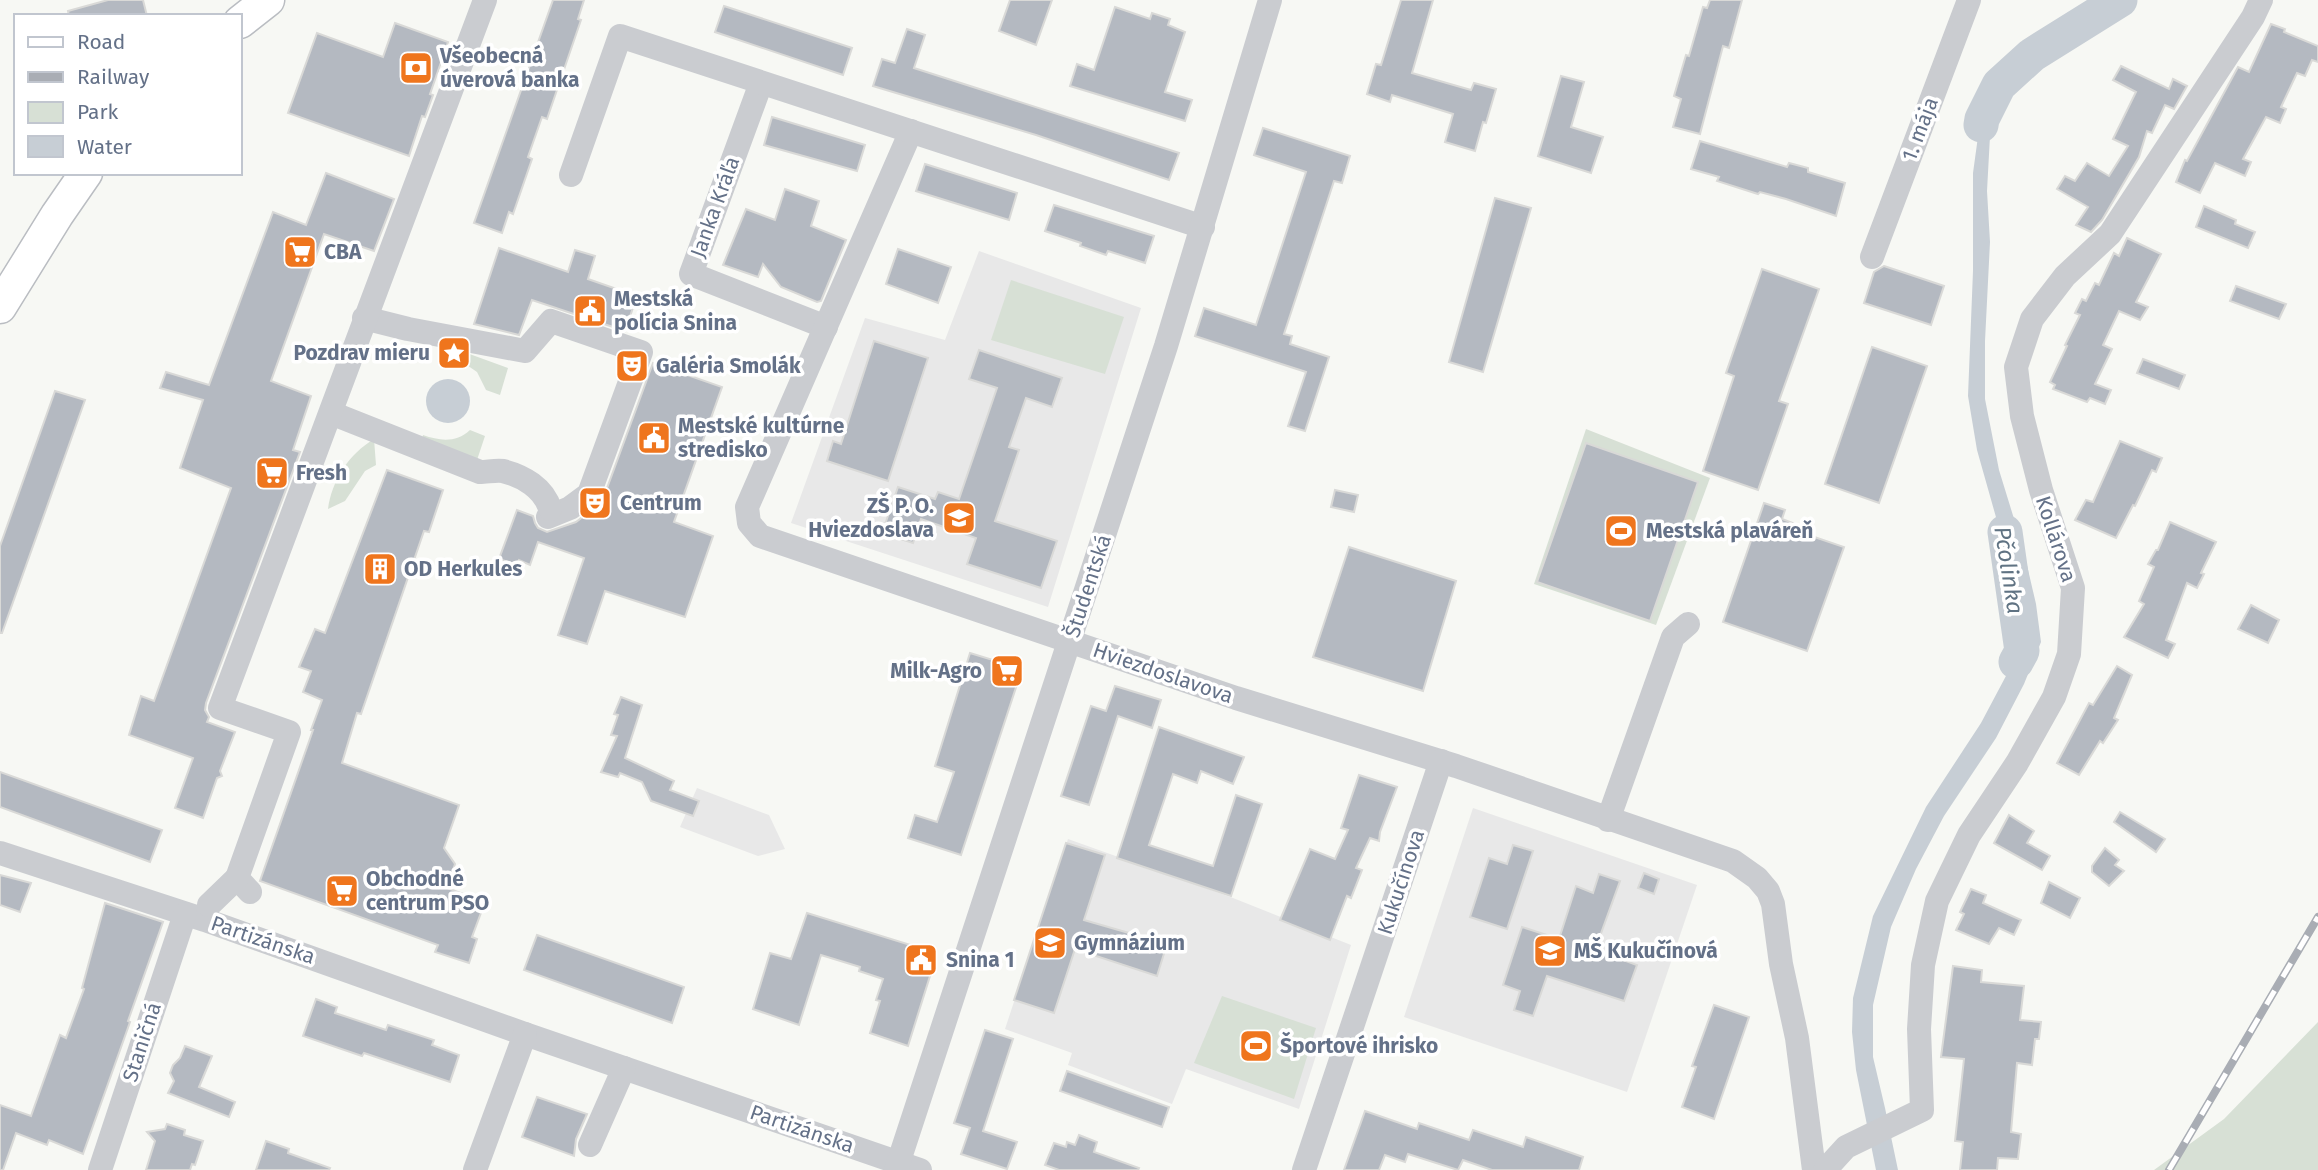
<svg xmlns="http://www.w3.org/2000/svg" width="2318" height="1170" font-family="'Fira Sans',sans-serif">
	<rect width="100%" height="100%" fill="#f7f8f4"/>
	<!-- built -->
	<g fill="#e8e8e8">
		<path d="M979,251l162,57 -93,299 -257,-84 74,-205 80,22z"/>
		<path d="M697,788l72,27 16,34 -27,7 -78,-29z"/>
		<path d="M1473,808l224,77 -70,207 -223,-75z"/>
		<path d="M1068,839l165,59 118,47 -52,164 -113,-40 -14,35 -104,-39 4,-12 -67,-24z"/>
	</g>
	<!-- green -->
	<g fill="#d7e0d5">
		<path d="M1011,280l113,37 -19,57 -114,-34z"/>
		<path d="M464,352l44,16 -8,27 -14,-5 -9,-18 -16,-11z"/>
		<path d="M1586,429l124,49 -54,147 -122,-41z"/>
		<path d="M470,430l15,6 -9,27 -55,-19 2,-9c17,6 33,8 47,-5z"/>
		<path d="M374,439l2,26 -11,6 -20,30 -17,8c4,-29 21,-55 46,-70z"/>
		<path d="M1222,996l94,32 -22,71 -100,-36z"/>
		<path d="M2318,1022v148h-164l70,-51z"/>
	</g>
	<!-- water -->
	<g fill="#c7ced5">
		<path d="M2102,0h20l-89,46 -31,34 -12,56 -3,55 3,51 -5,99v58l14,71 24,78 13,56 5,38 -17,42 -28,54 -52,78 -28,53 -25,58 -18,78v52l12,51 13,62h-22l-20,-100 -4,-38 1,-34 20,-82 53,-109 55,-84 26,-49 10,-26 1,-53 -41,-145 -9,-54 5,-125v-98l10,-73 12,-26 30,-34z"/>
		<circle cx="448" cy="401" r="22"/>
	</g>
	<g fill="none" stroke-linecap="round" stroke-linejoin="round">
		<!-- river -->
		<g stroke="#c7ced5" stroke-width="35">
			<path d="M1981,125l1,-6 17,-34 33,-30 88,-55"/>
			<path d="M2005,532l17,119 -6,11"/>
		</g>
	</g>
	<!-- building -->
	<g fill="#b4b9c1" stroke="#d9d9d7" stroke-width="2">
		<path d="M108,0h35l4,16h-78l-1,-5z"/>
		<path d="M553,0h31l-6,19 3,1 -34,99 -5,-2 -14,40 4,2 -19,55 -4,-2 -7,21 -28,-10z"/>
		<path d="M1010,0h42l-16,45 -37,-14z"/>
		<path d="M1401,0h32l-21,73 59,17 3,-7 22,6 -10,34 -3,-1 -8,29 -30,-9 8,-28 -61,-19 -2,7 -23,-8 9,-30 5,1z"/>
		<path d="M1710,0h32l-13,48 -6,-2 -23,88 -27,-7 8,-28 -7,-3 12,-41 3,1 14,-49 4,1z"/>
		<path d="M724,6l128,42 -9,27 -128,-43z"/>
		<path d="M1115,7l35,12 2,-6 18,6 -2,6 17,7 -20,60 27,8 -7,21 -115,-35 7,-22 17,6z"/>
		<path d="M395,23l53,19 -18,52 3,1 -8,22 -3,-1 -13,40 -121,-43 29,-80 66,24z"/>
		<path d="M2271,24l14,5 -1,3 34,14v16l-6,-2 -7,16 -8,-3 -16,34 5,2 -6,14 -14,-6 -23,42 8,3 -6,14 -30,-13 -15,30 -24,-11 9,-22 2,1 51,-94 11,5z"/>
		<path d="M907,29l18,6 -11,33 265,85 -10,27 -133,-45 -163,-49 9,-27 13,4z"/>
		<path d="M2121,66l48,23 4,-10 14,7 -13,23 -9,-4 -13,28 -5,-2 -8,26 -37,63 -11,12 -15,-7 12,-18 -31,-18 8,-13 10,5 12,-18 22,13 19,-30 -15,-7 23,-47 -23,-12z"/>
		<path d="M1561,76l23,6 -13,45 32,10 -12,36 -53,-17z"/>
		<path d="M772,117l93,28 -8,26 -93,-26z"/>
		<path d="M1263,128l87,28 -8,27 -8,-2 -50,153 8,2 -2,8 39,13 -24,74 -17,-5 18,-54 -111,-36 9,-28 52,17 50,-153 -52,-17z"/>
		<path d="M1700,141l87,26 2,-4 19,5v4l37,11 -9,33 -50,-17 -26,-7 -2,2 -41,-13 2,-4 -28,-8z"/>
		<path d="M925,164l92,29 -8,27 -93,-29z"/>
		<path d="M326,173l68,26 -20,52 -50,-17 -53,147 40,15 -18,54 7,2 -94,251 -1,7 4,7 -2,5 28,10 -15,39 2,5 -5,2 -14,40 -28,-10 18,-50 -64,-23 12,-39 13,5 77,-213 -51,-20 23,-68 -43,-12 6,-16 43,13 64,-173 33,13z"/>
		<path d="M785,189l34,12 -8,25 35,14 -25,61 -4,1 -36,-15 -18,-23 -5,13 -35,-12 23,-56 29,11z"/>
		<path d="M1495,198l36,10 -48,164 -34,-10z"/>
		<path d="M1054,205l100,31 -9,27 -37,-12 -2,4 -26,-9 1,-3 -36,-12z"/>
		<path d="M2204,206l32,14 -1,4 20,8 -7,16 -52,-21z"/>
		<path d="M2127,238l34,16 -25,48 12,5 -8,13 -21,-9 -16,34 9,4 -17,35 16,6 -6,14 -15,-6 -3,4 -34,-13 2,-4 -5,-3 17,-36 -2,-1 15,-30 -5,-2 7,-14 4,2 9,-18 4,2 15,-32 5,3z"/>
		<path d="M499,248l69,24 7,-22 20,6 -7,23 49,17 -12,35 -93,-31 -13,35 -45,-11z"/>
		<path d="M898,249l53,18 -13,36 -52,-19z"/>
		<path d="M1884,266l60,20 -13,39 -67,-22 10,-31z"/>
		<path d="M1762,269l57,20 -40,112 9,3 -30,86 -55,-19 31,-95 -8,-3z"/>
		<path d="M2236,286l50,18 -7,15 -49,-18z"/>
		<path d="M874,341l54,17 -40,123 -61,-20 6,-20 8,3z"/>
		<path d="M1872,347l55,19 -48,137 -54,-19z"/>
		<path d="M979,350l83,28 -10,29 -26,-9 -17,49 10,3 -24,71 62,20 -16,47 -74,-24 9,-26 -55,-19 -8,24 -31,-10 16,-46 37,12 3,-7 21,7 38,-111 -28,-9z"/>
		<path d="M2143,359l42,16 -6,14 -42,-16z"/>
		<path d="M653,363l69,24 -48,135 39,14 -28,81 -80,-26 -18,53 -29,-9 26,-77 -46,-16 -8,23 -11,-5 -2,5 -18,-6 18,-49 16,6 2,7 3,5 9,4 29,-10 22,-17 5,-6z"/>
		<path d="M55,391l30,9 -83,233h-2v-87z"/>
		<path d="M2120,441l42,17 -6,14 -4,-2 -17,36 -2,-1 -17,33 -41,-18 11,-20 7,2z"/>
		<path d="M1586,443l112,39 -48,139 -113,-39z"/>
		<path d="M387,470l56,20 -14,42 -5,-1 -63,183 -4,-1 -15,50 117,42 -15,43 11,16 -8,24 38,14 -13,35 5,2 -8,24 -34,-11 3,-7 -178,-64 53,-151h-2l11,-30 -19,-8 8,-21 -12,-4 16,-38 10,4z"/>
		<path d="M1335,490l23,5 -4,17 -23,-5z"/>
		<path d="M1764,503l21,7 -3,9 11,4 -2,6 53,18 -37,104 -84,-29z"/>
		<path d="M2170,522l46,20 -15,31 3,1 -7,14 -10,-5 -21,57 9,4 -7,14 -44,-21 20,-33 -5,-3 15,-34 -6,-3 8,-14h2z"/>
		<path d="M1349,547l107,34 -33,110 -110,-34z"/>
		<path d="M2251,605l28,15 -11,23 -30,-14z"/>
		<path d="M970,653l52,16 -61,186 -53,-17 7,-23 22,7 17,-50 -19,-6z"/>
		<path d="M2117,666l15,9 -18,43 4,2 -15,23 -3,-2 -21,34 -22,-12 32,-60 4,2z"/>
		<path d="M1115,686l46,14 -9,28 -34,-12 -29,89 -28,-9 30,-90 15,5z"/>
		<path d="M621,697l21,8 -17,53 49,23 -4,9 29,11 -6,15 -42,-15 -9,-19 -22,-9 -2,4 -17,-5 16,-36 -6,-1 7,-20 -4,-1z"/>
		<path d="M1159,727l85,30 -11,27 -32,-13 -4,12 -24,-9 -24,71 64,21 23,-71 26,9 -31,92 -114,-38z"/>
		<path d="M0,772l162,58 -12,32 -150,-55z"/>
		<path d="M1359,775l38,12 -17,45 -1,9 -9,-3 -14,30 6,2 -11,28 -4,-2 -17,44 -50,-20 30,-71 25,10 13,-29 -7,-2z"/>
		<path d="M2120,812l45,27 -9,13 -42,-30z"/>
		<path d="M2009,815l25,16 -7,12 23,13 -8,14 -48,-27z"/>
		<path d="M1066,843l39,12 -21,65 83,24 -10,32 -82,-27 -21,64 -40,-13z"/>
		<path d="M1513,845l20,6 -26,78 -37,-12 19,-59 18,6z"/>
		<path d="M2105,848l14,12 -4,5 9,6 -15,15 -17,-14v-6z"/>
		<path d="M1644,873l15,6 -5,15 -16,-6z"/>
		<path d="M1599,874l21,7 -25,69 42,15 -13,36 -77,-25 -14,40 -19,-6 6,-19 -17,-6 19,-58 37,12 17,-53 17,7z"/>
		<path d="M0,875l31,8 -11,29 -20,-7z"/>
		<path d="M2049,882l31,16 -10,20 -29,-15z"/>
		<path d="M1971,889l15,6 -3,8 38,17 -7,15 -15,-7 -10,16 -33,-14 8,-16 -4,-2z"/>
		<path d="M105,903l58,19 -35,99 2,1 -47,132 -34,-14 -2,5 -31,-12 -13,37h-3v-65l31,11 29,-81 6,3 18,-49 -2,-1z"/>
		<path d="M807,913l123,38 5,9 -27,86 -38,-13 10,-32 -4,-1 7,-21 -24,-8 1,-4 -39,-12 -22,70 -46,-16 17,-56 21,6z"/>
		<path d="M537,935l147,52 -12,36 -148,-53z"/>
		<path d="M1953,966l29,4 -1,12 43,4 -4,34 21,2 -2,17h-4l-3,26 -15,-2 -6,69 10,2 -3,25 -20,-1 -1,12h-37l3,-28 -8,-1 9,-82 -23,-2z"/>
		<path d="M316,999l21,8 -2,6 51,17 2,-5 46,15 -2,5 27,10 -9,27 -86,-29 -2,3 -59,-20z"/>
		<path d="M1714,1005l35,12 -35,102 -32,-12 14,-40 -4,-1z"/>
		<path d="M985,1030l28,9 -30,92 34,11 -10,27 -46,-15 9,-26 -16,-5z"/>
		<path d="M185,1046l27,10 -13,31 36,15 -6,15 -61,-24 6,-12 -4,-8 3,-8 7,-7z"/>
		<path d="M1067,1071l102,36 -7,20 -102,-36z"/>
		<path d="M537,1097l50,17 -11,25 -2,17 -52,-19z"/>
		<path d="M1365,1111l52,18 2,-6 50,17 4,-10 50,17 3,-10 57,20 -4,13h-87l-29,-10 -5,10 -50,-16 -3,8 -20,-7 -6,15h-35z"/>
		<path d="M167,1124l18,6 -1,5 19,6 -8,24 -3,-1 -2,6h-44l9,-29 -8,-9 18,-3z"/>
		<path d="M1079,1135l18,7 -3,10 45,16 -1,2h-79l-14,-5 9,-22 12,4 1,-5 8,3z"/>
		<path d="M266,1141l23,8 -1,4 42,15 -1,2h-73z"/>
	</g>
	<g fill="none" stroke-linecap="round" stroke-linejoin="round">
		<defs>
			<g id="major">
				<path d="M240,22l28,-22"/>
				<path d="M0,307l57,-92 29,-42"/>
			</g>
		</defs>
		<!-- major casing -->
		<use href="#major" stroke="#babdc2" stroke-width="35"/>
		<!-- minor -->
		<g stroke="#caccd0" stroke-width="24">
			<path d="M761,83l-70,191 135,53"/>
			<path d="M911,131l-164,376 2,16 11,13 476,162 220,68 277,95 24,17 11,13 5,13 8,60 16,74 17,132"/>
			<path d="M571,175l49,-139 583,191"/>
			<path d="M1872,257l97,-257"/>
			<path d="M364,318l44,11 117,22 26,-30 90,31 -52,142 -19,14 -22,9"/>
			<path d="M331,413l149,59c7,0 16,-2 23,-1 20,5 41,17 47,38"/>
			<path d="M1608,820l65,-183 15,-13"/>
			<path d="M0,853l205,67 320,114 395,136"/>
			<path d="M250,892l-13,-14 52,-146 -69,-24c89,-236 175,-472 265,-708"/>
			<path d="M209,905l28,-27"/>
			<path d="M590,1145l34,-77"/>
			<path d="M100,1170l85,-256"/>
			<path d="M475,1170l50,-136"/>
			<path d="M896,1170l270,-824 104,-346"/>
			<path d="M1304,1170l137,-409"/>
			<path d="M1825,1170l21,-23 76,-37 -3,-81 4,-64 14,-64 32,-66 48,-72 37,-66 15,-43 4,-66 -32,-98 -19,-74 -6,-49 16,-48 33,-43 45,-42 143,-217 8,-17"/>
		</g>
		<!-- major -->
		<use href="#major" stroke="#fff" stroke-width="32"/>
		<defs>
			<path id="rail" d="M2169,1170l149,-253"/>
		</defs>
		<!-- rail casing -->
		<use href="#rail" stroke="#a9adb4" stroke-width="8"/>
		<!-- rail -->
		<use href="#rail" stroke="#fff" stroke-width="5" stroke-dasharray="16" stroke-linecap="butt"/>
	</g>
	<!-- icons -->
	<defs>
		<symbol id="bank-square" viewBox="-11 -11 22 22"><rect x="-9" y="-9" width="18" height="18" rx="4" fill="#ef751d" stroke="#fff"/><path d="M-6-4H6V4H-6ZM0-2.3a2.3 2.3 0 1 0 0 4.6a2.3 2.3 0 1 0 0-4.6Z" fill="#fff"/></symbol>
		<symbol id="supermarket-square" viewBox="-11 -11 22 22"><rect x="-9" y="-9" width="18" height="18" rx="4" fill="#ef751d" stroke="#fff"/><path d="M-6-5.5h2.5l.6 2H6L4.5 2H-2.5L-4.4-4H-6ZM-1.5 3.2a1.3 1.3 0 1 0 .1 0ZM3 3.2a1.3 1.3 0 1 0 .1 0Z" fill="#fff"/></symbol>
		<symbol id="civic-square" viewBox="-11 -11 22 22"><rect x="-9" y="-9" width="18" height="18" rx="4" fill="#ef751d" stroke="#fff"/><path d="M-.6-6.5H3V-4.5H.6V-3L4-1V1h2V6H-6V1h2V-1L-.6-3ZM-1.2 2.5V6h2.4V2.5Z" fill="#fff"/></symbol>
		<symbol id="sight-square" viewBox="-11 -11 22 22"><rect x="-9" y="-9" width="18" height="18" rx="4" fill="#ef751d" stroke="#fff"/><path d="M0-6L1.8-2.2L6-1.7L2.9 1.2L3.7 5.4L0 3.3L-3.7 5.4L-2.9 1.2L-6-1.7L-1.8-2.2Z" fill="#fff"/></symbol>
		<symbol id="theatre-square" viewBox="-11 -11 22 22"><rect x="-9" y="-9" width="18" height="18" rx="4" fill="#ef751d" stroke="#fff"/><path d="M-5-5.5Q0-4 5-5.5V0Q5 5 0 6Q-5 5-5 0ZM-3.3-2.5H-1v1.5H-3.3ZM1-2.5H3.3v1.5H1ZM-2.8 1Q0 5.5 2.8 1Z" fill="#fff"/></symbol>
		<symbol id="school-square" viewBox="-11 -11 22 22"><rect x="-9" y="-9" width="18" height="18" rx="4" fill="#ef751d" stroke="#fff"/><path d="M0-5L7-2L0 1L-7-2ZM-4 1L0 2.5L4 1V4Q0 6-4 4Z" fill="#fff"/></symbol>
		<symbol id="stadium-square" viewBox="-11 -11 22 22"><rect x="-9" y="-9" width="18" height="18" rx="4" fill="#ef751d" stroke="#fff"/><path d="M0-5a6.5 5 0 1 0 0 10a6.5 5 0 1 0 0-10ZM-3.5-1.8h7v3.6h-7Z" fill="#fff"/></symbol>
		<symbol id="building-square" viewBox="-11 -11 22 22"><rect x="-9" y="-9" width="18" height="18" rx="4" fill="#ef751d" stroke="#fff"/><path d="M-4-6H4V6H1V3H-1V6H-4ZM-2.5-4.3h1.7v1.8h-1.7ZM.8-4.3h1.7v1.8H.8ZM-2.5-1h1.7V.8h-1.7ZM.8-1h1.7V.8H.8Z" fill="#fff"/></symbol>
	</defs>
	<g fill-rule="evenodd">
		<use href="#bank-square" x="397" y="49" width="38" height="38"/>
		<use href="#supermarket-square" x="281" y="233" width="38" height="38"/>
		<use href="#civic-square" x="571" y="292" width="38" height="38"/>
		<use href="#sight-square" x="435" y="334" width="38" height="38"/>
		<use href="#theatre-square" x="613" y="347" width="38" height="38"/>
		<use href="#civic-square" x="635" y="419" width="38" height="38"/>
		<use href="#supermarket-square" x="253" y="454" width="38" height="38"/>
		<use href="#theatre-square" x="576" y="484" width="38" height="38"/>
		<use href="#school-square" x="940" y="499" width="38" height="38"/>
		<use href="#stadium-square" x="1602" y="512" width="38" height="38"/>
		<use href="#building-square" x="361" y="550" width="38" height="38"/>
		<use href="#supermarket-square" x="988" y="652" width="38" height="38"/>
		<use href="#supermarket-square" x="323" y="872" width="38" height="38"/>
		<use href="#school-square" x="1031" y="924" width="38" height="38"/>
		<use href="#school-square" x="1531" y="932" width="38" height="38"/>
		<use href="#civic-square" x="902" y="941" width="38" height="38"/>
		<use href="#stadium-square" x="1237" y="1027" width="38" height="38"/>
	</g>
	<g text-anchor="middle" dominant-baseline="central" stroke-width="7" stroke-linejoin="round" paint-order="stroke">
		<!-- poi labels -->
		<g font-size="21" font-weight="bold" fill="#647188" stroke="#fff" text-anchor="start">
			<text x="440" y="56">Všeobecná<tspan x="440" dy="24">úverová banka</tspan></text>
			<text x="324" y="252">CBA</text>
			<text x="614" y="299">Mestská<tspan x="614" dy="24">polícia Snina</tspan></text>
			<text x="430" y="353" text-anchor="end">Pozdrav mieru</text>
			<text x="656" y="366">Galéria Smolák</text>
			<text x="678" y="426">Mestské kultúrne<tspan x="678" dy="24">stredisko</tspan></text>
			<text x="296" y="473">Fresh</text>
			<text x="620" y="503">Centrum</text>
			<text x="934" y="506" text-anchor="end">ZŠ P. O.<tspan x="934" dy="24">Hviezdoslava</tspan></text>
			<text x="1646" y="531">Mestská plaváreň</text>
			<text x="404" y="569">OD Herkules</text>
			<text x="982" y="671" text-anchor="end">Milk-Agro</text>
			<text x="366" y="879">Obchodné<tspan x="366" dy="24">centrum PSO</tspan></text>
			<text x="1074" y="943">Gymnázium</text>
			<text x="1574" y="951">MŠ Kukučínová</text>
			<text x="946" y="960">Snina 1</text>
			<text x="1280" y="1046">Športové ihrisko</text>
		</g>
		<!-- street labels -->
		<g font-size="21" fill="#647188" stroke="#fff">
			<text transform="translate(1920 129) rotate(-69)">1. mája</text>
			<text transform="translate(715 207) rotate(-70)">Janka Kráľa</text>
			<text transform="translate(2056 539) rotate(72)">Kollárova</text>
			<text transform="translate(1088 586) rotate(-72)">Študentská</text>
			<text transform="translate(1163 673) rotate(19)">Hviezdoslavova</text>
			<text transform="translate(1401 882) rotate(-72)">Kukučínova</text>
			<text transform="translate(263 940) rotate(19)">Partizánska</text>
			<text transform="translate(142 1042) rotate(-72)">Staničná</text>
			<text transform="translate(802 1129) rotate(19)">Partizánska</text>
		</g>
		<!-- water labels -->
		<g font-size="23" font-style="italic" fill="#607383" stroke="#fff">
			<text transform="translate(2009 570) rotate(81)">Pčolinka</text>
		</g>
	</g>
	<!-- legend -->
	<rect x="14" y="14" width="228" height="161" fill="#ffffff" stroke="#c1c6cf" stroke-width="2"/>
	<rect x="28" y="37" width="35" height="10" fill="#ffffff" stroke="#c1c6cf" stroke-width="2"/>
	<text x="77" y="49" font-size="21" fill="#647188">Road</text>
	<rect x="28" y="72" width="35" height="10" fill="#a9adb4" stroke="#c1c6cf" stroke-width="2"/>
	<text x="77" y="84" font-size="21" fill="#647188">Railway</text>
	<rect x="28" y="102" width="35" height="21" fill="#d7e0d5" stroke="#c1c6cf" stroke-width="2"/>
	<text x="77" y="119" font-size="21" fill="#647188">Park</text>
	<rect x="28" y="136" width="35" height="21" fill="#c7ced5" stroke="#c1c6cf" stroke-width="2"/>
	<text x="77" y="154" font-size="21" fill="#647188">Water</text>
</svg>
